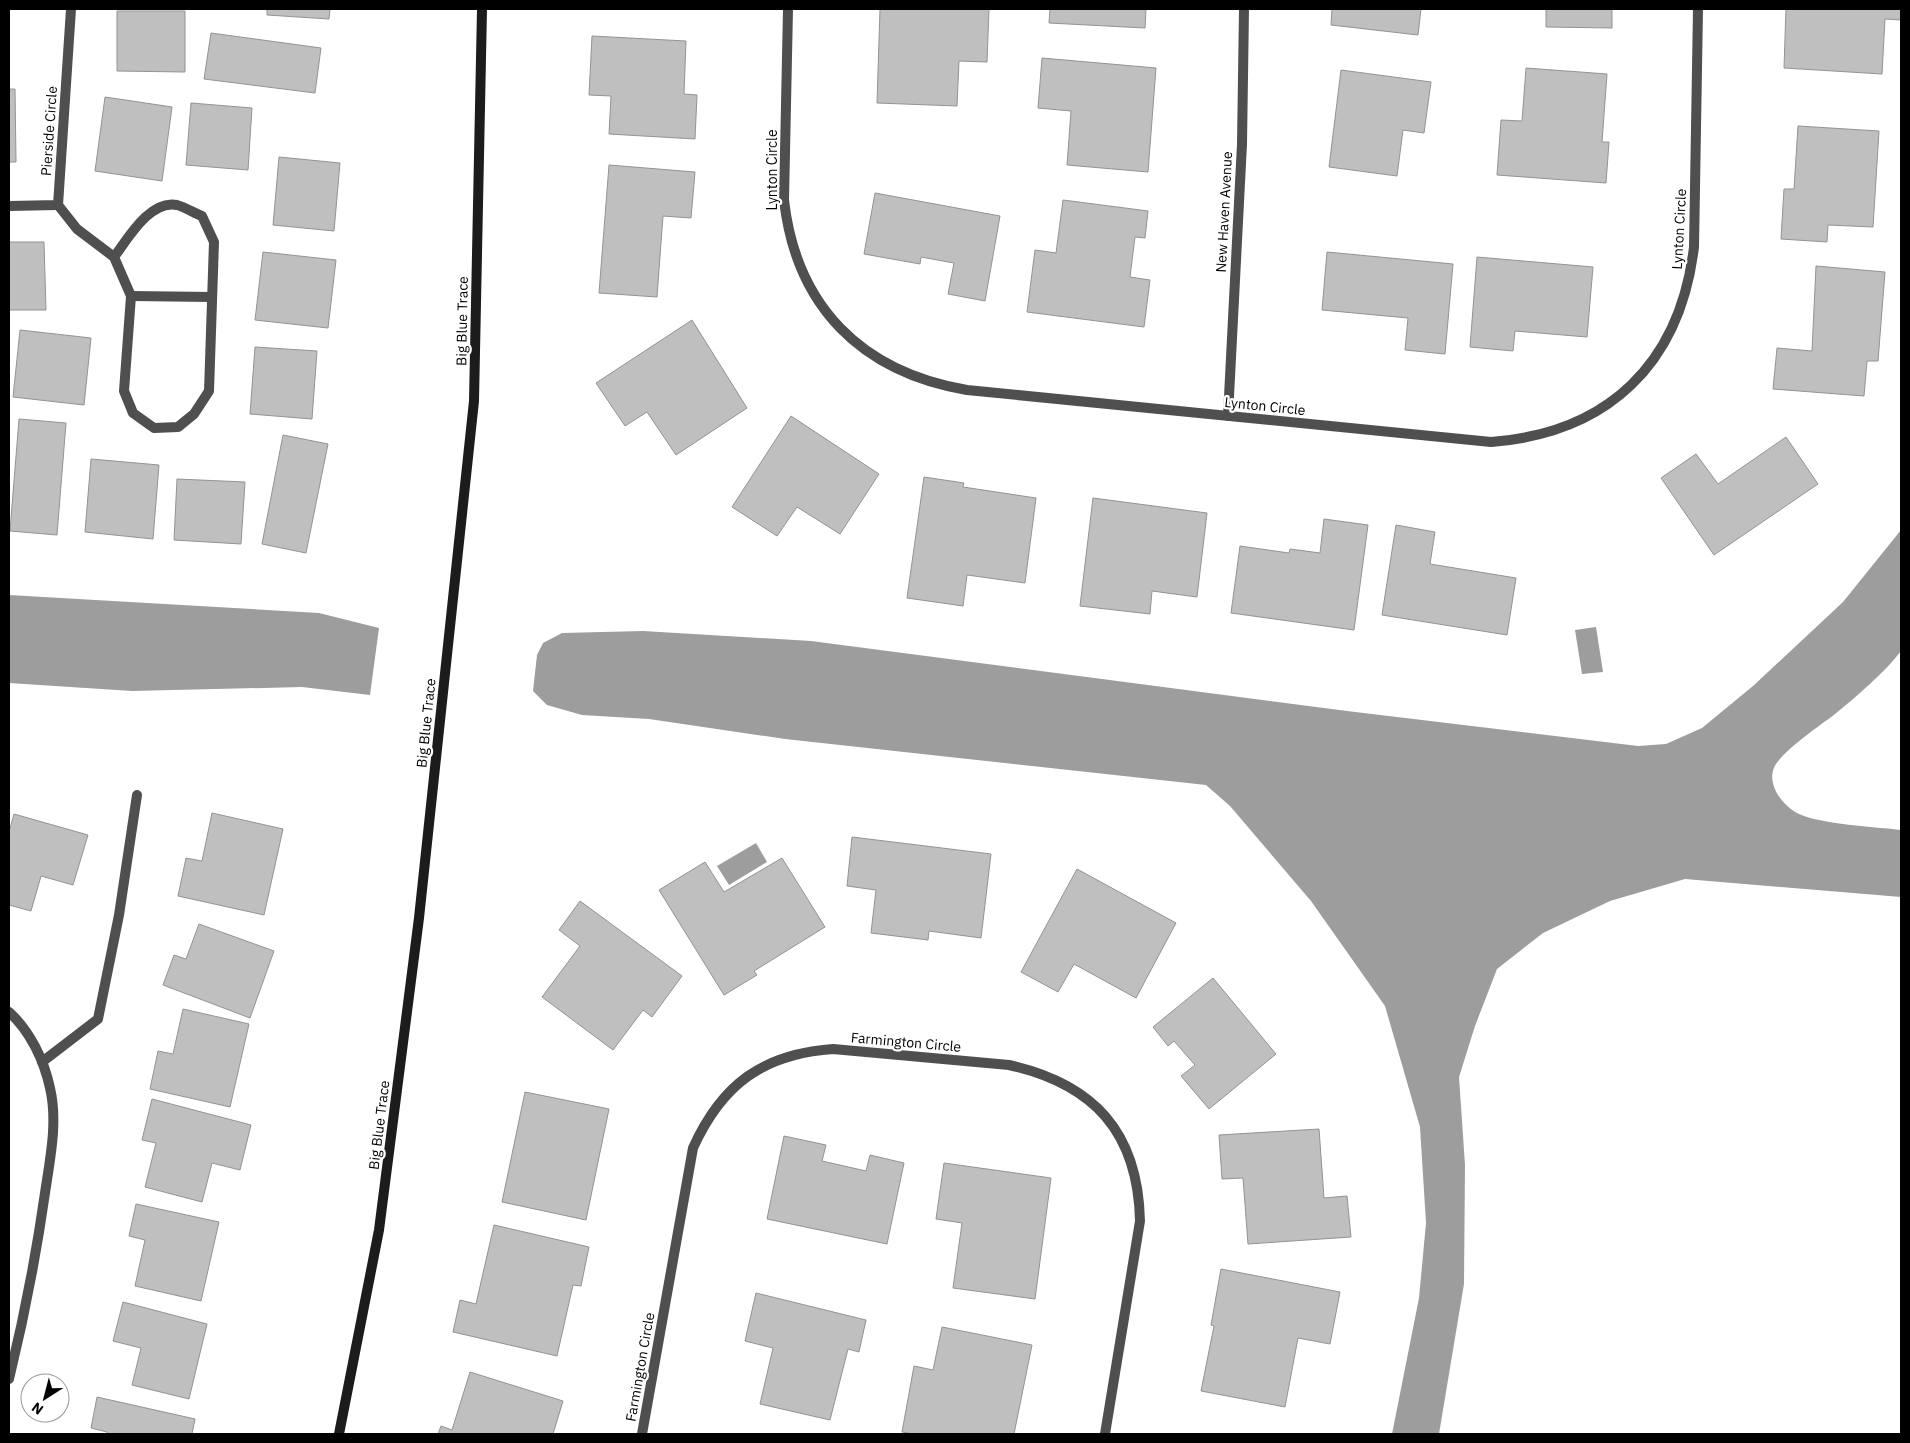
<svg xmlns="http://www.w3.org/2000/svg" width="1910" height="1443" font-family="'IBM Plex Sans',sans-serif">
	<rect width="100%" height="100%" fill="#fff"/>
	<!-- water -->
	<g fill="#9d9d9d">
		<path d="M1901,530v121c-15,20 -47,48 -66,63 -17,13 -47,33 -59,50 -12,18 7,43 23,50 21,10 77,13 102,16v67l-216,-18 -75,22 -67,32 -46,36 -22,57 -16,51 6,88 -1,119 -25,150h-47l27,-136 7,-75 -6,-96 -35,-121 -74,-105 -81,-95 -24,-21 -421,-46 -136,-20 -67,-4 -35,-10 -14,-14 4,-36 6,-12 19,-10 81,-2 168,10 536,70 291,35 28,-2 36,-16 51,-42 90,-84z"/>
		<path d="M9,595l310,18 60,15 -9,67 -68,-8 -170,4 -123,-8z"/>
		<path d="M1596,627l7,45 -21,2 -7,-44z"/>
		<path d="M756,843l11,19 -38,23 -12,-19z"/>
	</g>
	<!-- building -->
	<g fill="#bfbfbf" stroke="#939393">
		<path d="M267,9h63l-1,10 -62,-4z"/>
		<path d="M880,9h109l-2,53 -28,-1 -2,45 -80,-3z"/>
		<path d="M1050,9h96l-1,19 -96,-5z"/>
		<path d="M1332,9h89l-3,26 -87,-10z"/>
		<path d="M1546,9h66v19l-66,-1z"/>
		<path d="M1786,9h115v11l-16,-1 -3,55 -98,-6z"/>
		<path d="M117,11h68v61l-68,-1z"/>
		<path d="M211,33l110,15 -6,45 -111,-14z"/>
		<path d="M592,36l94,5 -2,53 13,1 -2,44 -86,-5 2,-38 -22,-1z"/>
		<path d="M1042,58l114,10 -8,104 -81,-7 4,-54 -33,-3z"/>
		<path d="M1526,68l81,6 -5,68h7l-3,41 -109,-8 4,-55 21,1z"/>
		<path d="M1341,70l90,12 -7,51 -21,-3 -6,46 -68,-9z"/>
		<path d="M9,89h6l1,73h-7z"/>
		<path d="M105,97l67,10 -10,74 -67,-10z"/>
		<path d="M191,103l61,5 -4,62 -62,-5z"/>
		<path d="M1798,126l81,5 -6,96 -45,-2 -1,17 -46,-3 3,-50h10z"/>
		<path d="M279,157l61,6 -6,68 -61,-6z"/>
		<path d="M609,165l86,7 -4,46 -28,-2 -6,81 -58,-4z"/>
		<path d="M875,193l125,23 -15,85 -37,-7 6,-31 -33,-6 -1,7 -56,-10z"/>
		<path d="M1063,200l85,11 -3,27 -10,-1 -5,40 20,3 -6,47 -117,-15 8,-62 21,3z"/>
		<path d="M9,242h35l2,68h-37z"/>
		<path d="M263,252l73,8 -8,68 -73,-8z"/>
		<path d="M1327,252l126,12 -8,90 -40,-4 3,-32 -86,-8z"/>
		<path d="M1477,257l116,10 -6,70 -72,-6 -2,20 -43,-4z"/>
		<path d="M1816,266l69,6 -7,89h-11l-3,35 -91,-7 4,-41 35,3z"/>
		<path d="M692,320l55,88 -71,47 -29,-43 -22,14 -29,-43z"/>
		<path d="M20,330l71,8 -7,67 -71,-8z"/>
		<path d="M255,347l62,4 -5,68 -62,-5z"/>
		<path d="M791,416l88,58 -39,60 -43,-27 -20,29 -45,-29z"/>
		<path d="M19,419l47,4 -9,112 -47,-4z"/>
		<path d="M283,435l45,9 -22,109 -44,-9z"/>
		<path d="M1786,437l32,47 -104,71 -53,-77 35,-24 22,30z"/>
		<path d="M91,459l68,6 -6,74 -68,-7z"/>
		<path d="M924,477l40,6 -1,4 73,11 -11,85 -58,-8 -4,31 -56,-8z"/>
		<path d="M177,479l68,3 -4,62 -67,-4z"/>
		<path d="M1093,498l114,15 -10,84 -45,-6 -2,23 -70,-8z"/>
		<path d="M1324,519l44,6 -14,105 -123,-17 9,-67 49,7 1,-4 30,4z"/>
		<path d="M1396,525l39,7 -5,32 86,14 -9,57 -125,-20z"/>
		<path d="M212,813l71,16 -19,86 -86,-19 8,-38 16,3z"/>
		<path d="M14,814l74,21 -15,50 -32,-9 -10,35 -22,-6v-73z"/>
		<path d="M852,837l139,17 -10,84 -52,-7 -1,9 -57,-7 5,-43 -29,-4z"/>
		<path d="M782,858l43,69 -71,44 3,4 -33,20 -65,-105 46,-28 19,30z"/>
		<path d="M1077,869l99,54 -40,75 -62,-34 -16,28 -37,-20z"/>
		<path d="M580,901l102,75 -30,41 -9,-7 -30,40 -71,-53 38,-51 -21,-16z"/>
		<path d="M199,924l75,27 -24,67 -87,-33 11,-30 12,4z"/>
		<path d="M1213,978l63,76 -67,55 -28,-33 14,-11 -21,-24 -6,5 -15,-19z"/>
		<path d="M183,1009l66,15 -19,83 -80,-18 8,-38 15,3z"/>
		<path d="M525,1092l84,17 -23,111 -84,-18z"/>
		<path d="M152,1099l99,26 -11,45 -28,-7 -10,39 -57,-15 11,-44 -14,-3z"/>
		<path d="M1319,1129l5,69 23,-2 4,41 -103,7 -5,-66 -21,1 -3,-44z"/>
		<path d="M784,1136l42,9 -4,16 44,10 4,-16 34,8 -17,81 -120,-25z"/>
		<path d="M944,1163l107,15 -16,121 -82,-11 9,-65 -26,-4z"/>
		<path d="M136,1204l83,18 -18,79 -66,-15 10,-46 -16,-4z"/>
		<path d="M494,1225l95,22 -8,39 -8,-1 -16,71 -104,-24 7,-32 16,4z"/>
		<path d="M1221,1269l119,23 -10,52 -32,-6 -13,69 -84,-16 13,-65 -3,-1z"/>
		<path d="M756,1293l110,27 -7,32 -11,-3 -18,71 -70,-16 13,-56 -28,-7z"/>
		<path d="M123,1302l84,22 -18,75 -57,-14 9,-37 -28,-7z"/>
		<path d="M942,1327l90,18 -18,89h-101l-11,-2 12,-66 19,4z"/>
		<path d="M470,1372l93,29 -10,33h-115l3,-8 11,4z"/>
		<path d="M97,1397l98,22 -3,15h-85v-2l-16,-4z"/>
	</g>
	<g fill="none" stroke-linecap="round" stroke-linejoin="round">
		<!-- lane -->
		<g stroke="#4f4f4f" stroke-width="10">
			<path d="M58,205l19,24 37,28 17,39 -7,95 9,22 21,15 24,-1 16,-13 15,-23 5,-149 -12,-26c-8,-3 -17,-9 -25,-11 -27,-6 -50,35 -63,52"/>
			<path d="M131,296l81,1"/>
		</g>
		<!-- street -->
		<g stroke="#4f4f4f" stroke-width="10">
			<path d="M788,9l-4,191c12,106 77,172 183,190l524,52c117,-9 189,-78 203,-195l4,-238"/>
			<path d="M9,206l49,-1 13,-196"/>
			<path d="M1228,416l14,-272 2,-135"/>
			<path d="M9,1012c21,19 35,48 41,76 8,34 0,71 -5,105 -9,63 -21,125 -36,186"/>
			<path d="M42,1062l56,-43 21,-104 18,-120"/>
			<path d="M642,1434l51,-286c29,-64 70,-94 140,-99l176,16c85,19 129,67 131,156l-35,213"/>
		</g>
		<!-- secondary -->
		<path stroke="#1c1c1c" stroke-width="10" d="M339,1434l40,-204 40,-312 55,-517 8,-392"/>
	</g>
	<g text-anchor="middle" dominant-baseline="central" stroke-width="4.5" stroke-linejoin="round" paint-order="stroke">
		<!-- street labels -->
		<g font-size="14" fill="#000" stroke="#fff">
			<text transform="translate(49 131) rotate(-86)">Pierside Circle</text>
			<text transform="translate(772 170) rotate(-90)">Lynton Circle</text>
			<text transform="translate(1224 212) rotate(-87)">New Haven Avenue</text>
			<text transform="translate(1679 229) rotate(-87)">Lynton Circle</text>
			<text transform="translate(462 321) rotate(-89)">Big Blue Trace</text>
			<text transform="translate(1265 406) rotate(6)">Lynton Circle</text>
			<text transform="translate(426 723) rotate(-84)">Big Blue Trace</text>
			<text transform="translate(906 1042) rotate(5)">Farmington Circle</text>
			<text transform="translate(379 1125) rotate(-83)">Big Blue Trace</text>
			<text transform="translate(640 1367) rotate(-80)">Farmington Circle</text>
		</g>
	</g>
	<!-- border -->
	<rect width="1910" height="1443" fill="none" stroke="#000000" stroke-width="20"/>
	<!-- north arrow -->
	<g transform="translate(45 1398) rotate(216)"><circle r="24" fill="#ffffff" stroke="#999999"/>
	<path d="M0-4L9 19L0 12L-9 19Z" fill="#000000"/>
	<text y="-8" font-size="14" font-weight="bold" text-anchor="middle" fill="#000000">N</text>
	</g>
</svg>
